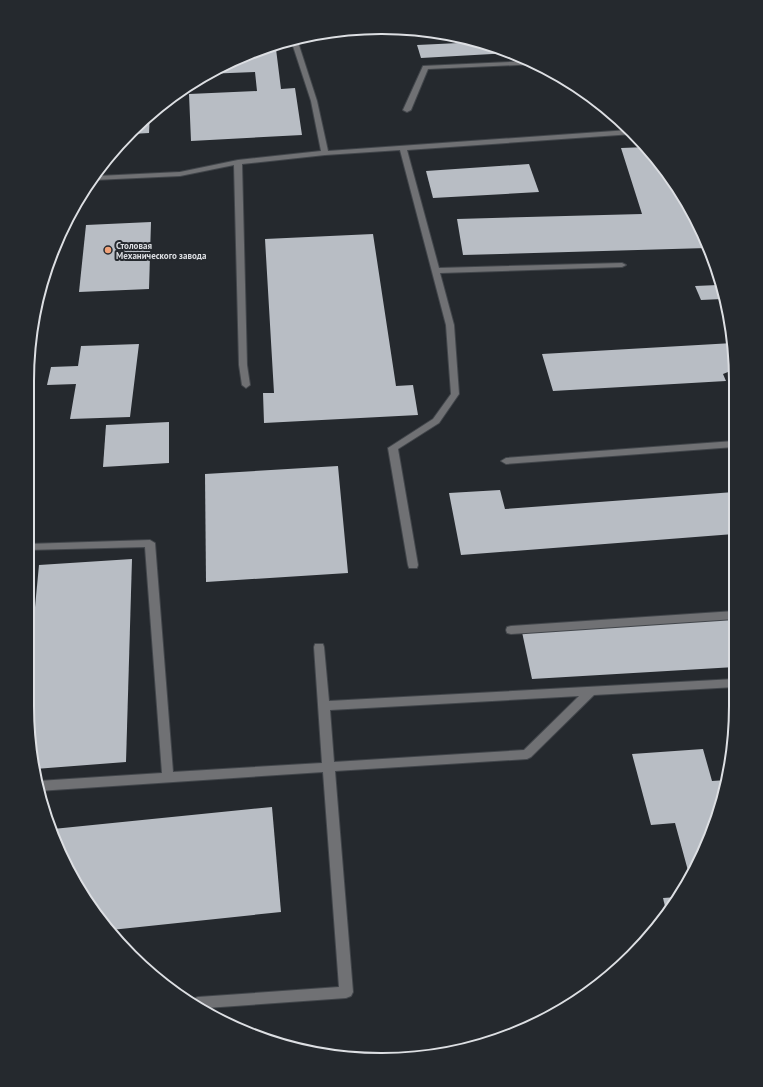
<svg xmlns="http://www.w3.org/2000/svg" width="763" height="1087" font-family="'PT Sans',sans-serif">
	<rect width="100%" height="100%" fill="#25292e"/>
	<!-- building -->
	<g fill="#b8bdc4">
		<path d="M480,42l30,11 -89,5 -4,-13z"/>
		<path d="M276,49l5,40 14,-1 7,47 -111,6 -2,-47 68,-3 -2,-19 -50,2 54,-24z"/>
		<path d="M150,113l-1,20 -17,1 16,-19z"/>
		<path d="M647,147l53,78 7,23 -244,7 -6,-36 185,-5 -21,-66z"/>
		<path d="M529,164l10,28 -106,6 -7,-27z"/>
		<path d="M151,222l-2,67 -70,3 7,-67z"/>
		<path d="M373,234l23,152 17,-1 5,30 -154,8 -1,-30h11l-9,-154z"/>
		<path d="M718,285l4,14 -21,1 -6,-14z"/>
		<path d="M733,343v27l-10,4 3,7 -173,10 -11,-37z"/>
		<path d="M139,344l-9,73 -60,2 6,-35 -29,1 4,-18 27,-1 3,-20z"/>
		<path d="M169,422v41l-66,4 3,-42z"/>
		<path d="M338,466l10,107 -142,9 -1,-108z"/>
		<path d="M500,490l5,19 229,-17v42l-273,21 -12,-62z"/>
		<path d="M132,559l-6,203 -91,7 -8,-63v-15l12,-126z"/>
		<path d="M735,619v48l-203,12 -10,-47z"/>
		<path d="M703,749l9,32 15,-1 -3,17 -24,65 -10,16 -15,-55 -24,2 -19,-71z"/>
		<path d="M272,807l9,105 -170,18 -24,-28 -34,-73z"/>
		<path d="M678,897l-11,18 -4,-17z"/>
	</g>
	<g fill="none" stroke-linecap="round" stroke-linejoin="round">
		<defs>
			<g id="minor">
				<path d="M297,39l20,62 11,50 301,-21 4,4 -226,16 32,118 183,-5 4,2 -4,2 -182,6 14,52 5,69 -20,29 -41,26 20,116 -1,3h-8l-1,-3 -20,-117 45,-29 18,-25 -5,-69 -46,-175 -75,5 -83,9 5,201 3,20 -4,3 -4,-3 -3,-20 -5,-200 -54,11 -86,4 4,-4 82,-4 58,-12 83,-9 -10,-50 -20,-61z"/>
				<path d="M532,61l7,3 -111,5 -17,41 -4,2 -4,-2 20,-44z"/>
				<path d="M734,441v6l-228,17 -5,-3 5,-3z"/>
				<path d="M150,540l5,3 18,229 149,-9 -8,-116 1,-3h8l1,3 5,54 406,-22v8l-141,8 -63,62 -4,2 -192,12 18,221 -2,4 -5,2 -140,10 -13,-8v-1l5,-2 141,-10 -16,-215 -285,19v-10l124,-8 -17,-226 -118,3v-6zM579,696l-55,54 -190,12 -4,-52z"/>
				<path d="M735,611v8l-224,15 -4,-1 -1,-3 1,-3 4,-1z"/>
			</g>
		</defs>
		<!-- minor casing -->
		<use href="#minor" stroke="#42464b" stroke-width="2"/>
		<!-- minor -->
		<use href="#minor" fill="#707174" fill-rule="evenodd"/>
	</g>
	<!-- markers -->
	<circle fill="#f0a279" stroke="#25292e" stroke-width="1.5" cx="108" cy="250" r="4"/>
	<g text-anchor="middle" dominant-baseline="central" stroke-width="4" stroke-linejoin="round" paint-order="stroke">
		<!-- far-poi labels -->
		<g font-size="9" font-weight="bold" fill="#dddfe3" stroke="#25292e" text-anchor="start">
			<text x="116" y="245">Столовая<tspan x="116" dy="10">Механического завода</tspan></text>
		</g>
	</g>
	<!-- crop -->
	<path d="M0 0H763V1087H0ZM381 34H382A347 347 0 0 1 729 381V706A347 347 0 0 1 382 1053H381A347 347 0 0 1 34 706V381A347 347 0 0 1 381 34Z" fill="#25292e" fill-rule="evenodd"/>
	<path fill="none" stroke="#dddfe3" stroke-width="2" d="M381 34H382A347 347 0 0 1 729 381V706A347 347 0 0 1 382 1053H381A347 347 0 0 1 34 706V381A347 347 0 0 1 381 34Z"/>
</svg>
